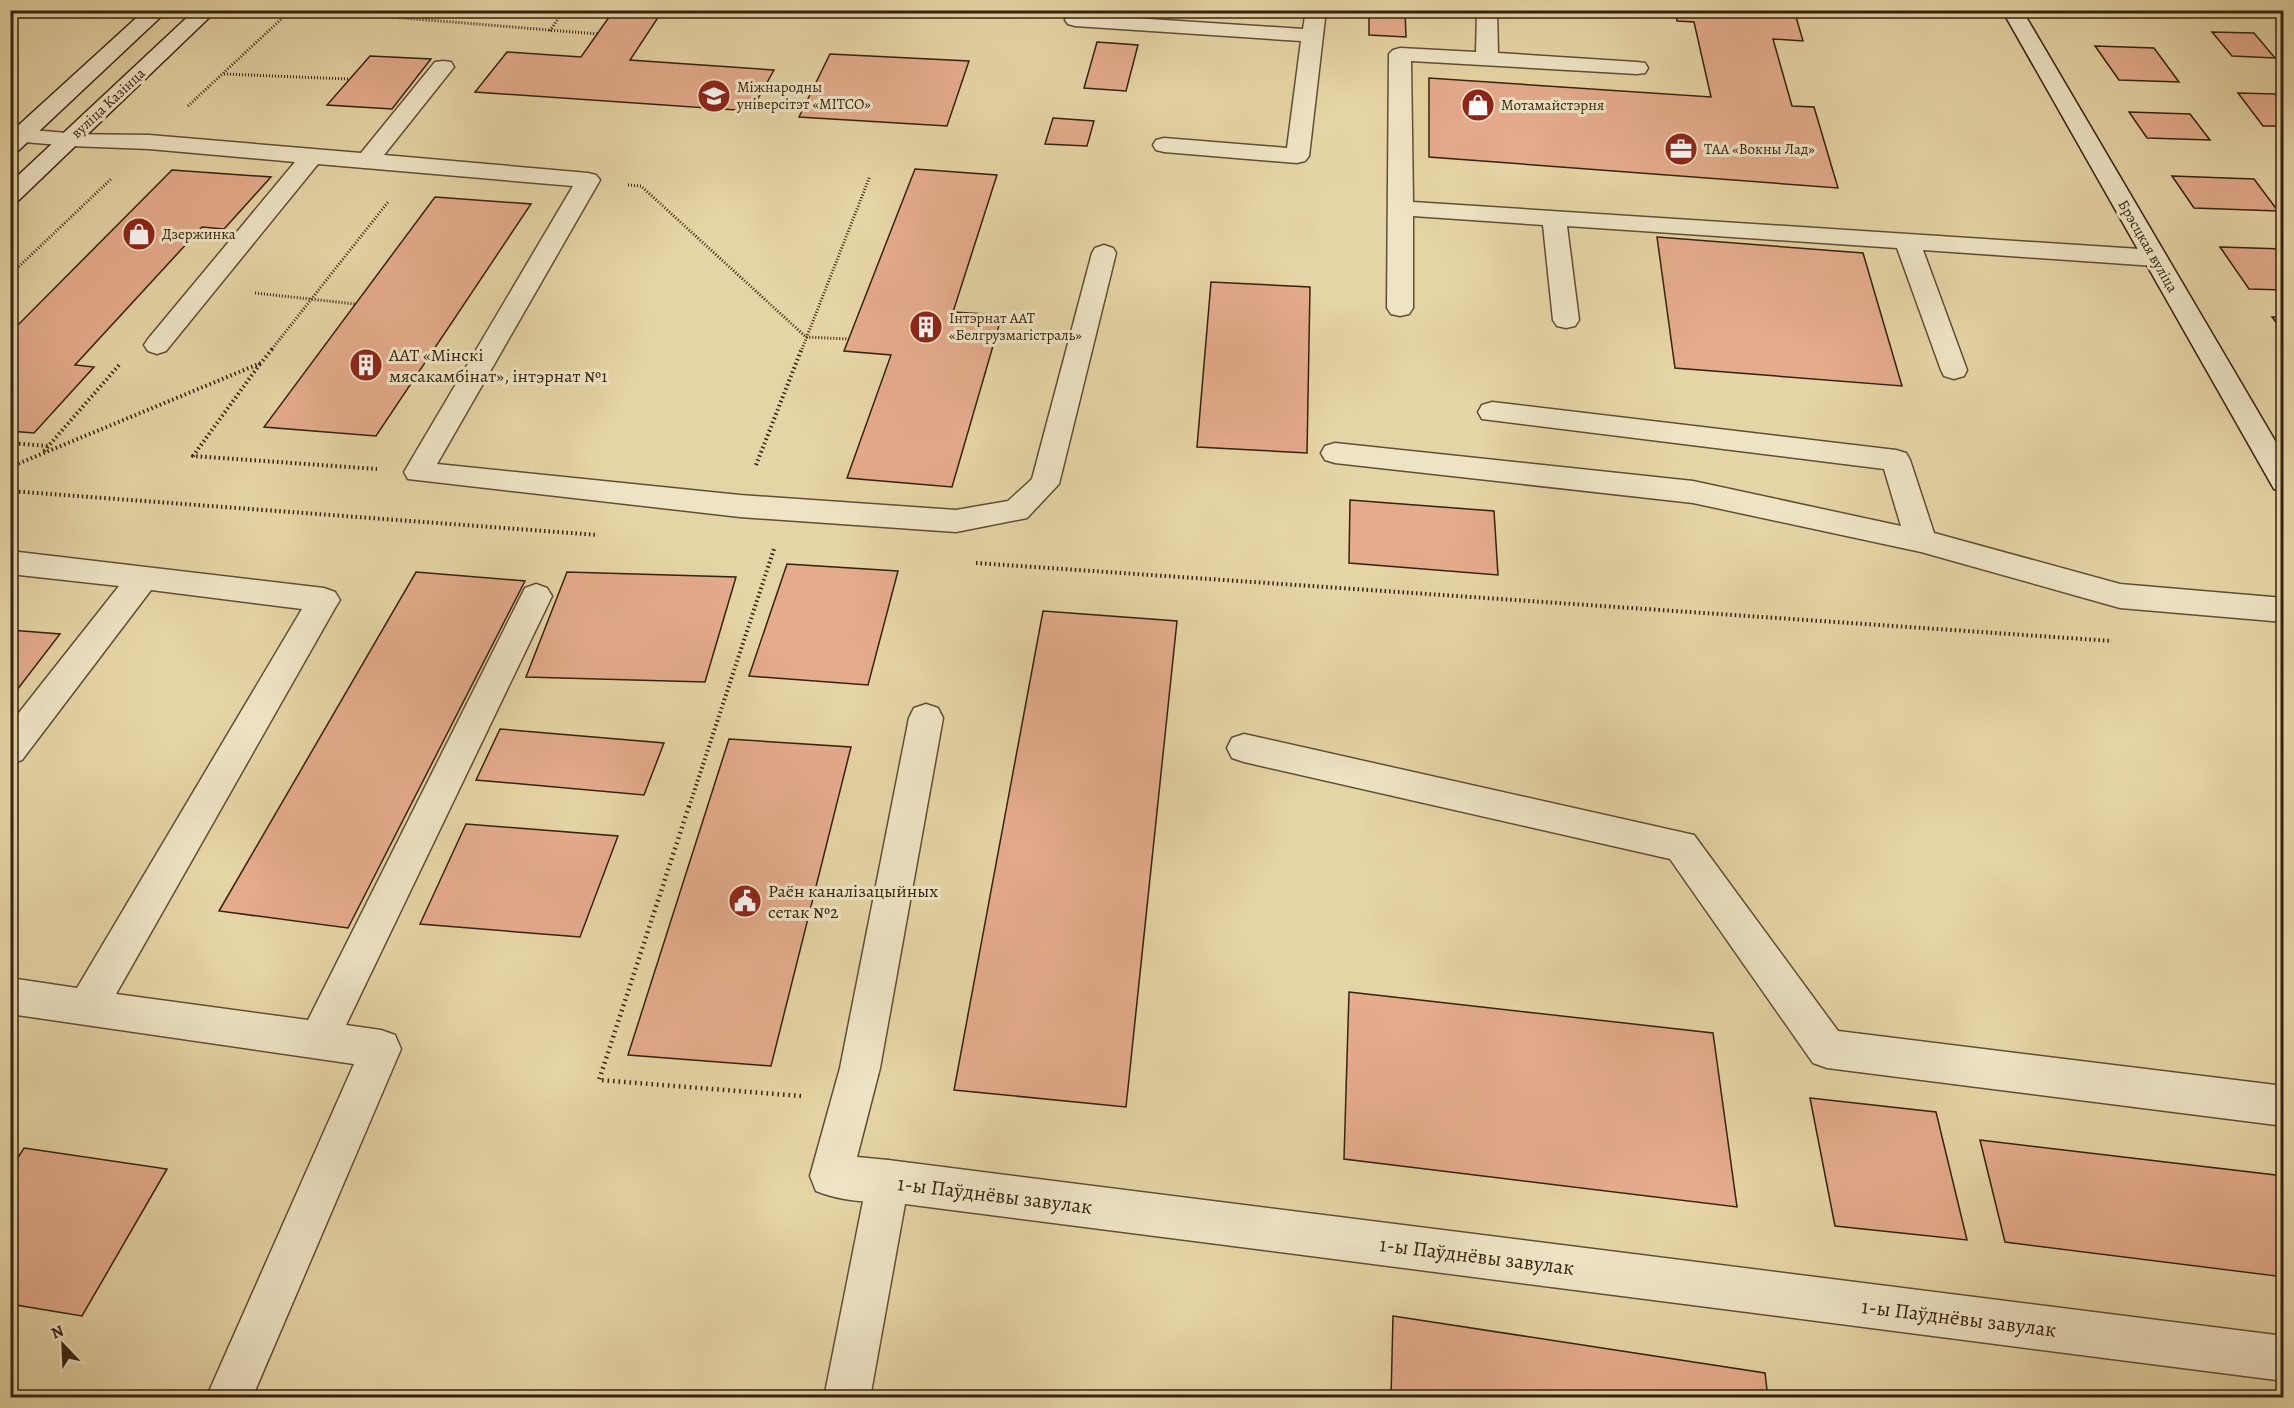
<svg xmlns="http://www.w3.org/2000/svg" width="2294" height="1408" font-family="Alegreya,serif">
	<rect width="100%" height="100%" fill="#e5d4a5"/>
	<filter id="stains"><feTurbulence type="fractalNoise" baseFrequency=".00333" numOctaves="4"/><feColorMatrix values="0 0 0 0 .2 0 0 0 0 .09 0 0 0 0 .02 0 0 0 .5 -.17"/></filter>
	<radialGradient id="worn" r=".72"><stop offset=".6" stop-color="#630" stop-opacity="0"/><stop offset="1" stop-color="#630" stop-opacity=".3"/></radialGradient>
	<!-- building -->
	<g fill="#e4ab8c" stroke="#35220f" stroke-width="1.5">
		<path d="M614,10h49l-33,50 144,10 -23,41 -276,-19 32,-40 74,5z"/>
		<path d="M1369,10h36l1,27 -37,-2z"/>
		<path d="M1675,10h119l9,31 -30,-2 19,67 22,1 24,81 -409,-31v-79l282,19 -17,-75 -17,-1z"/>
		<path d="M2212,32l42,1 21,25 -43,-2z"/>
		<path d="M1097,42l41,3 -12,46 -42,-3z"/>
		<path d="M2095,46l59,2 25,34 -60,-2z"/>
		<path d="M830,54l139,7 -22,65 -148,-9z"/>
		<path d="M370,56l61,3 -39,50 -65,-4z"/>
		<path d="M2238,93l37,1 9,11v21h-21z"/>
		<path d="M2129,112l61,2 20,26 -63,-2z"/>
		<path d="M1053,118l41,3 -7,25 -42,-2z"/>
		<path d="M915,169l82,6 -44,137 49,3 -50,172 -105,-9 44,-123 -47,-4z"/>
		<path d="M172,170l99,7 -47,52 -22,-2 -127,138 19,2 -60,66 -24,-2v-98z"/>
		<path d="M2172,176l82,3 24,32 -84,-3z"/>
		<path d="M435,197l96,7 -155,232 -112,-9z"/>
		<path d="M1657,237l206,16 39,133 -227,-18z"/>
		<path d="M2220,247l64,2v41l-35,-1z"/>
		<path d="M1211,282l99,5 -3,166 -110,-6z"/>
		<path d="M2272,317h12v16z"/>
		<path d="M1350,500l144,11 4,64 -149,-12z"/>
		<path d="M787,564l111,7 -30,114 -119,-9z"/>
		<path d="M416,572l109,9 -177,347 -129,-17z"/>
		<path d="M567,572l169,5 -31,105 -179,-5z"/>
		<path d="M1043,611l134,10 -51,486 -172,-17z"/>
		<path d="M10,630l50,4 -50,65z"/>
		<path d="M500,729l164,14 -20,52 -168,-15z"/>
		<path d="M729,739l122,8 -80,319 -143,-11z"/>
		<path d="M466,824l152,12 -38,101 -160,-13z"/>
		<path d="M1349,992l364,41 24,174 -393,-48z"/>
		<path d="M1810,1098l126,14 31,128 -132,-14z"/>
		<path d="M1980,1140l304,36v101l-279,-35z"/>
		<path d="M24,1148l143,21 -85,147 -72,-12v-134z"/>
		<path d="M1393,1316l372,57 3,25h-377z"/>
	</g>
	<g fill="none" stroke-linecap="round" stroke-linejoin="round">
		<defs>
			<g id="lane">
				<path d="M10,10h11l-4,5 -7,2z"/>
				<path d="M1068,10h20l-1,5 216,14 3,-19h20l-17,146 -4,5 -8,2 -133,-11 -8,-2 -3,-5 3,-5 8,-2 123,10 14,-107 -226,-15 -7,-2 -3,-4z"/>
				<path d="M1477,10h20l1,43 139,9 8,1 3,5 -3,5 -8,1 -226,-13 2,141 742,48 9,3 3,5 -3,5 -9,3 -232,-16 44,120 -3,6 -10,3 -10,-3 -3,-6 -44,-122 -330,-22 12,94 -4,6 -9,2 -9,-2 -4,-6 -10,-95 -130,-9v92l-4,6 -9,2 -9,-2 -4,-6 2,-254 4,-4 7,-2 76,4z"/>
				<path d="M443,61l8,1 3,5 -70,88 204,18 8,2 4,5 -163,284 303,31 216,15 52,-9 24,-22 60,-226 3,-5 9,-3 9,3 3,5 -57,231 -32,34 -71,14 -216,-15 -332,-38 -4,-7 169,-286 -255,-22 -152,187 -9,3 -9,-3 -4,-6 4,-6 147,-177 -146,-13 -79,-3 -8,-2 -3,-5 3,-5 87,1 212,18 74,-91z"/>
				<path d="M1492,402l404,48 10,3 4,7 24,73 186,51 164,14v24l-164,-14 -199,-56 -228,-49 -358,-40 -10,-3 -4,-7 4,-7 10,-3 358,38 208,45 -17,-57 -402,-50 -4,-7 4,-7z"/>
				<path d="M10,551l314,37 11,4 5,8 -5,8 -219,386 192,26 217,-432 11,-4 11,4 5,8 -206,429 35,5 14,5 6,14 -149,349h-46l148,-334 -344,-50v-36l67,10 225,-379 -151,-19 -129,170 -12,4v-40l109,-138 -109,-12z"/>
				<path d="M926,704l12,4 5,10 -63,350 -23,89 31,3 15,6 6,15 -6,15c-25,10 -62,5 -87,-5l-6,-15 30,-108 69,-350 5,-10z"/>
				<path d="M1244,734l450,101 144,196 446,55v40l-457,-58 -14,-5 -143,-204 -426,-97 -12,-4 -5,-10 5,-10z"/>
			</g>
			<g id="street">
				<path d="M21,129l57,5 3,5 -3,5 -8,2 -57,-5 -3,-6z"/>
				<path d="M888,1160l1396,176v45l-1379,-177 -35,194h-46l43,-217 6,-15z"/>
			</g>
			<g id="secondary">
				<path d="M145,10h23l-150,141 -8,2v-20z"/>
				<path d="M195,10h22l-199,191 -8,2v-20z"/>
				<path d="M2002,10h20l262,446v36l-10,-3z"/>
			</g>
		</defs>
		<!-- lane casing -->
		<use href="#lane" stroke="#614e34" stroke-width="3"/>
		<!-- street casing -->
		<use href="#street" stroke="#614e34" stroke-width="3"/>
		<!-- secondary casing -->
		<use href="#secondary" stroke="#35220f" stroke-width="3"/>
		<!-- path-far2 -->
		<g stroke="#35220f" stroke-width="3" stroke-dasharray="1 2" stroke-linecap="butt">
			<path d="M306,10l292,24"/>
			<path d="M550,31l14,-21"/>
			<path d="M224,74l125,5"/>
			<path d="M188,106l103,-96"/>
			<path d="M628,185l13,1 165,151 43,2"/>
			<path d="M10,275l101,-96"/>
			<path d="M255,293l100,11"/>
			<path d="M272,349l116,-147"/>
			<path d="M802,349l68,-173"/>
		</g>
		<!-- path-far1 -->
		<g stroke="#35220f" stroke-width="4" stroke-dasharray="1.5 3" stroke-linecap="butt">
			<path d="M260,364l-67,92 184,13"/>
			<path d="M10,443l38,3"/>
			<path d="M44,451l76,-87"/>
			<path d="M756,465l46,-117"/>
			<path d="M10,467l251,-104 12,-15"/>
			<path d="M10,491l588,44"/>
			<path d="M976,563l1136,78"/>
			<path d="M689,807l85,-258"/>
		</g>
		<!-- path -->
		<path stroke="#35220f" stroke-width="4.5" stroke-dasharray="1.5 4" stroke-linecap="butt" d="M689,806l-90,274 202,16"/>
		<!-- lane -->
		<use href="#lane" fill="#eee3c4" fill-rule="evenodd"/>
		<!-- street -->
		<use href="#street" fill="#eee3c4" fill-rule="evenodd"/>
		<!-- secondary -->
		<use href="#secondary" fill="#eee3c4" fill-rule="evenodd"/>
	</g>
	<!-- icons -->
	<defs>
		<symbol id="university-disc" viewBox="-11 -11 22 22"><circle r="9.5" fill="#8f2418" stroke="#eee3c4"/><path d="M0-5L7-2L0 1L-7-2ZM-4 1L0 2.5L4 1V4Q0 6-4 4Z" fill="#fff"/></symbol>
		<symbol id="shop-disc" viewBox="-11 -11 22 22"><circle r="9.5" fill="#8f2418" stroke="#eee3c4"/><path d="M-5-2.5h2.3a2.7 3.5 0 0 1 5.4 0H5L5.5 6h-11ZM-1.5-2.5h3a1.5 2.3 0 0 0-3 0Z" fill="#fff"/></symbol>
		<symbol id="office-disc" viewBox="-11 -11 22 22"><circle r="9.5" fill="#8f2418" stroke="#eee3c4"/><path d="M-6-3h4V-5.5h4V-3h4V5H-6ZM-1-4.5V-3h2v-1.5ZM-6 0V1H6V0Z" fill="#fff"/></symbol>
		<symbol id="building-disc" viewBox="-11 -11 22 22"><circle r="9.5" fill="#8f2418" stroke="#eee3c4"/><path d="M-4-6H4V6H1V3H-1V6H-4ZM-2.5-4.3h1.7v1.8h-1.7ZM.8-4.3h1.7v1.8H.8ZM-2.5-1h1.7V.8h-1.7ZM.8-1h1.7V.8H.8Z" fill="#fff"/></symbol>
		<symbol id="civic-disc" viewBox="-11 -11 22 22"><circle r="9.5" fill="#8f2418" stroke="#eee3c4"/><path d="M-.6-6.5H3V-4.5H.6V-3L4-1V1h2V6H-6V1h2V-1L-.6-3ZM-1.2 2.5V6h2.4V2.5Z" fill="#fff"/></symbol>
	</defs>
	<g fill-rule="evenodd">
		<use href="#university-disc" x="695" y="77" width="38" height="38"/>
		<use href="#shop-disc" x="1459" y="86" width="38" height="38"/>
		<use href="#office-disc" x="1662" y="130" width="38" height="38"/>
		<use href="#shop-disc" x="120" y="215" width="38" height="38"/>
		<use href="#building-disc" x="907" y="308" width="38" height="38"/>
		<use href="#building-disc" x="347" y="346" width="38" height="38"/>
		<use href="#civic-disc" x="726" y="882" width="38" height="38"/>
	</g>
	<g text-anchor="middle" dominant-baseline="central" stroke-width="6" stroke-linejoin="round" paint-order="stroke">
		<!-- far-poi labels -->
		<g font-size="15" fill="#35220f" stroke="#eee3c4" text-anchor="start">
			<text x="737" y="87">Міжнародны<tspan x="737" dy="17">універсітэт «МІТСО»</tspan></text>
			<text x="1501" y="105">Мотамайстэрня</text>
			<text x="1704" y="149">ТАА «Вокны Лад»</text>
			<text x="162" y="234">Дзержинка</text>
			<text x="949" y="318">Інтэрнат ААТ<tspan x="949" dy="17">«Белгрузмагістраль»</tspan></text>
		</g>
		<!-- far-street labels -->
		<g font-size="15" fill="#35220f" stroke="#eee3c4">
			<text transform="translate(108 103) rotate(-43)">вуліца Казінца</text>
			<text transform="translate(2148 246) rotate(60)">Брэсцкая вуліца</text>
		</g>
		<!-- poi labels -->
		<g font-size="18" fill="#35220f" stroke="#eee3c4" text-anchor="start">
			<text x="389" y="355">ААТ «Мінскі<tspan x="389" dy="21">мясакамбінат», інтэрнат №1</tspan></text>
			<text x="768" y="891">Раён каналізацыйных<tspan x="768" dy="21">сетак №2</tspan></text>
		</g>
		<!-- near-street labels -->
		<g font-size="21" fill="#35220f" stroke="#eee3c4">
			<text transform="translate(995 1195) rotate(7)">1-ы Паўднёвы завулак</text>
			<text transform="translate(1477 1256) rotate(7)">1-ы Паўднёвы завулак</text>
			<text transform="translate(1959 1318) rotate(7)">1-ы Паўднёвы завулак</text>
		</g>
	</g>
	<!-- margin -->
	<rect width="2294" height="1408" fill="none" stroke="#e5d4a5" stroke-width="36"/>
	<rect x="12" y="12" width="2270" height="1384" fill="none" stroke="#35220f" stroke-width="3"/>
	<rect x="18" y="18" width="2258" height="1372" fill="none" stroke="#35220f" stroke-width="1.5"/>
	<!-- north arrow -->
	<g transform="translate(63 1345) rotate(337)" stroke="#eee3c4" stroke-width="4.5" paint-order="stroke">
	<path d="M0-4.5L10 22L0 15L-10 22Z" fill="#35220f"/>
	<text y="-9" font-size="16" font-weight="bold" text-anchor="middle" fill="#35220f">N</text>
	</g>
	<rect width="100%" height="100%" filter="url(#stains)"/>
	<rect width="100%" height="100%" fill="url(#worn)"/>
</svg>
